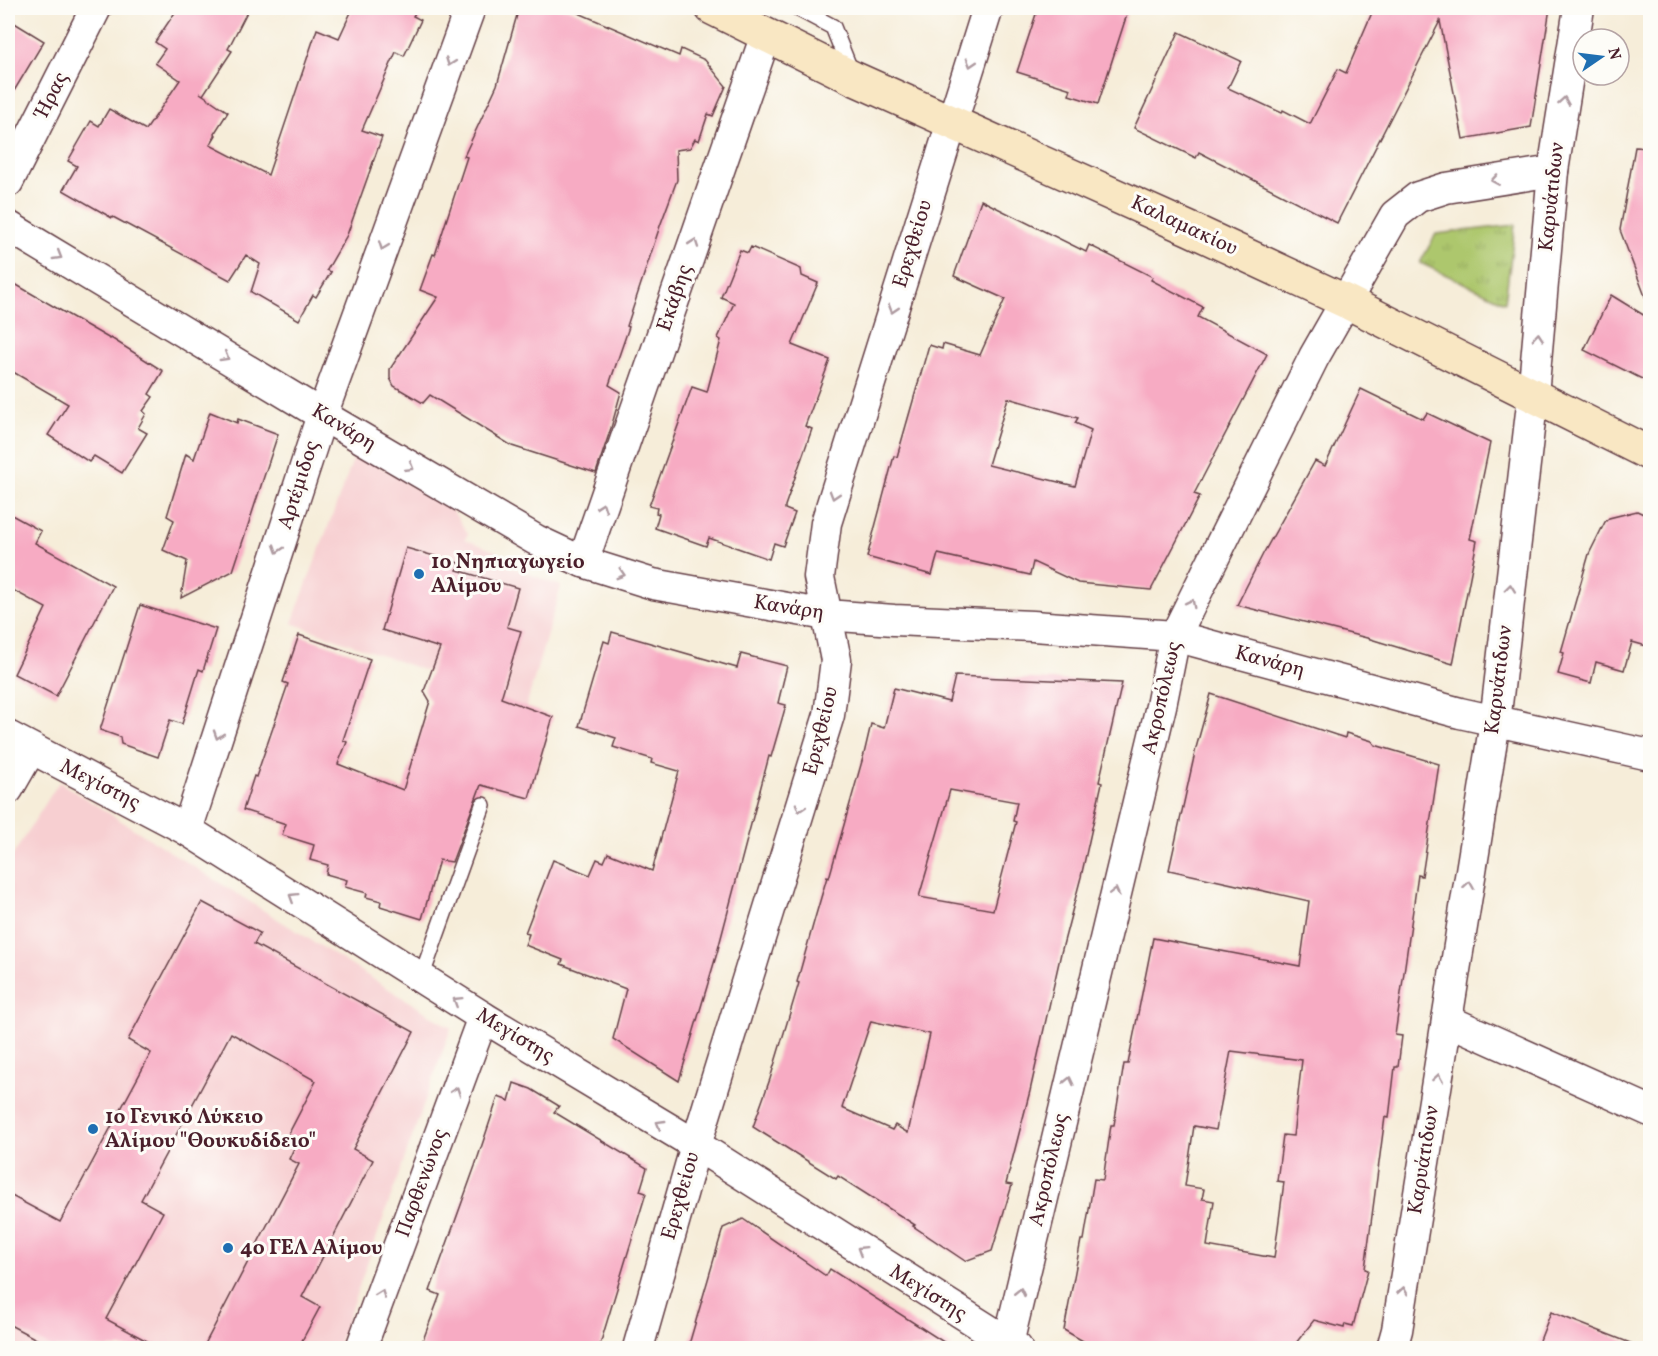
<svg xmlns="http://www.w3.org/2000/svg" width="1658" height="1356" font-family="Vollkorn,serif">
	<defs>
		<pattern id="park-tufts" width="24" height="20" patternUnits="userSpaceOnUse" patternTransform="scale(1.5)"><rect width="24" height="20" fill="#adc76d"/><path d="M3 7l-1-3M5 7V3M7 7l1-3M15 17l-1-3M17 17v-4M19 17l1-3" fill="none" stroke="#96aa5f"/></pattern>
	</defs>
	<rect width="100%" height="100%" fill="#fdfcf7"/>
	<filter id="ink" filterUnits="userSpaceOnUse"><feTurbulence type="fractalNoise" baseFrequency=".0167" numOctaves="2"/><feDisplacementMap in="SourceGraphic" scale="12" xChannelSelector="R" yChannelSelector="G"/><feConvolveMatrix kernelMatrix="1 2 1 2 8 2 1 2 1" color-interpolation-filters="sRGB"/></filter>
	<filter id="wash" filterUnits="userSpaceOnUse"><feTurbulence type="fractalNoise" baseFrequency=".008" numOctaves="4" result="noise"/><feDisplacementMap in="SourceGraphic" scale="24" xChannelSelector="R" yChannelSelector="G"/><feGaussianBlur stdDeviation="1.35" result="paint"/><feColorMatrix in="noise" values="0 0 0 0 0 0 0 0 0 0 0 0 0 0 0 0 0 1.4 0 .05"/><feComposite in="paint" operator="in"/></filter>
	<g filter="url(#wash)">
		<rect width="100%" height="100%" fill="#f6edd9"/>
		<!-- built -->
		<g fill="#f7cfd1">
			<path d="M356,452l97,59 15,23 -3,5 32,13 -2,9 66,25 -35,121 -234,-84z"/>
			<path d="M59,782l392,246 -114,320h-329v-485z"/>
		</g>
		<!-- park -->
		<path fill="url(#park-tufts)" stroke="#7c734c" stroke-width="1.5" d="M1515,225l-10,77 -85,-39 16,-29z"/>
		<g id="blocks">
			<!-- building -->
			<g fill="#f7abc3" fill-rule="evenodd">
				<path d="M178,8h71l-21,41 4,2 -29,44 -3,-2 28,19 -14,22 2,1 -6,10 58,30 49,-146 22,9 14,-30h65l-5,8 8,4 -17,36 -8,-4 -34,78 20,7 -35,98 -20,35 4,2 -15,25 -3,-2 -14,25 -48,-28 9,-28 -14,-9 -16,25 -117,-63 -1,1 -49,-28 14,-24 -9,-5 23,-40 8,5 10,-17 37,21 34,-50 -25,-17 10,-14 -10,-7z"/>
				<path d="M519,8h48l112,48 2,-7 24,11 21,26 -13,30 -5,-2 -9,27 -4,-2 -5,9 -14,2 1,30 -17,46 -33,100 2,1 -20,58 12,7 -10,36 -15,45 -84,-27 -82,-51 -7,8 -29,-17 -4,-8v-9l48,-72 -18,-7 13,-36 2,1 32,-98 -3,-1 33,-71z"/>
				<path d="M1038,8h91l-31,96 -29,-9 2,-6 -54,-17z"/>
				<path d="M1374,8h176l-19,119 -68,12 -23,-118 -103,202 -138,-71 -3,6 -62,-30 45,-96 62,29 -13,27 54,25 1,-3 27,14 28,-55 8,4z"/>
				<path d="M8,19l36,22 -36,60z"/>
				<path d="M1635,147l15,1v156h-2l-28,-74z"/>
				<path d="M981,200l105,52 3,-7 64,32 -2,3 52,27 -5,10 69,37 -73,140 6,2 -49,94 -73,-7 -45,-21 -3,13 -92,-21 -6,21 -65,-18 27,-101 3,1 32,-112 13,4 1,-5 37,11 25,-56 -51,-23zM1008,398l70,20 -3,5 16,7 -16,56 -87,-21z"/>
				<path d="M751,247l50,22 1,7 16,7 -26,62 38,15 -25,66 7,3 -27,77v3l10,4 -12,33 -9,-3 -5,16 -60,-21 -3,8 -51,-18 4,-14 -3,-1 1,-5 -8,-2 43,-119 15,5 14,-52 -3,-2 16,-35 -13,-6 19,-47 8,3z"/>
				<path d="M8,280l102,59 1,-1 52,33 -14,23 4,3 -10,14 3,3 -8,14 9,5 -25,40 -28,-17 -5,6 -41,-27 20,-31 -60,-35z"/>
				<path d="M1611,295l39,24v64l-66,-33z"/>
				<path d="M1361,389l62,30 4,-6 63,30 -20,96 7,2 -24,123 -86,-26 -130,-33 26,-51 52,-93 10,5z"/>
				<path d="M210,412l27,11 1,-4 40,15 -45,137 -52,27 6,-37 -24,-11 11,-30 -7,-4 19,-62 8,5z"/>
				<path d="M1637,511l13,6v130l-18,-5 -8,28 -28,-8 -5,21 -33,-9 6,-21 -3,-1 28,-98 16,-32 4,-4z"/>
				<path d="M8,513l33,18 -6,12 78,43 -57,110 -42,-22 32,-66 -35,-19 -3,5z"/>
				<path d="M406,548l53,15 -2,7 61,18 -11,39 14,4 -20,67 52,19 -24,81 -48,-13 -29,77 -13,-2 -17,59 -42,-13 1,-5 -15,-4 1,-4 -22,-6 2,-7 -21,-6 2,-9 -18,-5 4,-15 -32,-10 4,-11 -43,-14 11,-34 2,1 32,-93 -5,-2 16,-47 71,24 -27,81 4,2 -9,22 65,26 27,-89 -6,-10 16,-43 -58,-18z"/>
				<path d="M140,605l76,24 -13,42 -4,-2 -17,55 -12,-4 -12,37 -37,-13 -1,-7 -20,-7z"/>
				<path d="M612,632l125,36 4,-14 46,12 -9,37 8,2 -15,52 -2,-1 -52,197 -38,128 -66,-42 13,-50 -65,-25 2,-4 -38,-15 4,-11 -4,-1 28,-73 37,15 7,-16 7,3 4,-9 44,18 27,-100 -28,-8 1,-4 -39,-12 3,-9 -37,-12 25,-85 5,2z"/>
				<path d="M955,676l167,7 -23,99 3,1 -21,94 -20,76 -31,138 -24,93 6,1 -20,66 -27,10 -52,-35 2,-1 -77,-49 -2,3 -83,-52 17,-48 29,-96 -2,-1 18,-64 12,-41 2,1 35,-124 7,-30 13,4 10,-40 55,14zM950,790l67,12 -4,19 3,1 -23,88 -74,-13zM871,1021l59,13 -22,99 -13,-8 -3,5 -50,-22z"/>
				<path d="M1211,694l134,44 1,-5 26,8 3,4 64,19 -17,112 -4,-1 -23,160 7,1 -4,31h-3l-6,51 -4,-1 -20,152 3,1 -15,56 -8,-2 -1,4 -30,-8 -22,28h-197l-31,-18 17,-90h3l10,-61 9,1 8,-55h3l10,-61h4l25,-126 147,28 9,-65 -140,-31 27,-122zM1231,1051l71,9 -9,76 -10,-1 -6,46 7,1 -10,76 -67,-12 7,-45 -12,-2 2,-10 -19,-3 9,-60 22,4z"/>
				<path d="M202,902l58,31 -6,11 160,88 -61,117 20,11 -71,137 18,10 -22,41h-95l96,-184 -10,-5 7,-15 -10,-5 30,-58 -85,-48 -90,167 22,12 -57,107 54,29h-107l-45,-24v-130l52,28 91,-169 -23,-13z"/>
				<path d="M514,1083l17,6 28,17 -5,6 93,56 -7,23 6,2 -47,155h-179l20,-53 -10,-4 45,-125 23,-69 11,4z"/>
				<path d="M743,1219l83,57 4,-7 123,79h-265l35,-120z"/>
				<path d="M1551,1312l87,34v2h-101z"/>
			</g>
		</g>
	</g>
	<g filter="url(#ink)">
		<use href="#blocks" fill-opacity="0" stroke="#643e45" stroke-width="1.5"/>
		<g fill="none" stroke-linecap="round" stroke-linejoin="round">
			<defs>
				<g id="lane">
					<path d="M797,8l36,19 18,45"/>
					<path d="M421,978l62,-173"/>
				</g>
				<g id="street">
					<path d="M8,182l88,-174"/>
					<path d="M8,226l314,189 214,125 47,22 70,22 173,31 68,5 139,6 142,10 285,77 190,42"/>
					<path d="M583,562l183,-527"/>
					<path d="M8,736l179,94 296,187 213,128 321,203"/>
					<path d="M8,789l23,-40"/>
					<path d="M187,830l135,-415 148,-407"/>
					<path d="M1447,1020l203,91"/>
					<path d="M361,1348l122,-331"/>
					<path d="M638,1348l58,-203 133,-430 7,-55 -17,-83 7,-54 162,-515"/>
					<path d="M1007,1348l154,-642 14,-70 139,-279 81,-142 23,-18 28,-9 107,-17"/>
					<path d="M1392,1348l5,-18 98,-608 38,-327 20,-224 26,-163"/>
				</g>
				<path id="secondary" d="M712,8l141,70 337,151 157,73 303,152"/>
			</defs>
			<!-- lane casing -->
			<use href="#lane" stroke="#643e45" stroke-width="18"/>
			<!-- street casing -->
			<use href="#street" stroke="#643e45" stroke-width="33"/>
			<!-- secondary casing -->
			<use href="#secondary" stroke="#643e45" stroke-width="36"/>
			<!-- lane -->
			<use href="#lane" stroke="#fff" stroke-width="15"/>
			<!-- street -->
			<use href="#street" stroke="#fff" stroke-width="30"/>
			<!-- secondary -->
			<use href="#secondary" stroke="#f9e7c3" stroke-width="33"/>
		</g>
		<!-- one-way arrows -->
		<defs><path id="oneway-chevron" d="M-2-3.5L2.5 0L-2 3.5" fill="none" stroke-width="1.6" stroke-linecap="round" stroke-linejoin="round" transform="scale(1.5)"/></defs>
		<g stroke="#ae9aa0">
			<use href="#oneway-chevron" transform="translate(450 62) rotate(110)"/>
			<use href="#oneway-chevron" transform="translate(971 63) rotate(107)"/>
			<use href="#oneway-chevron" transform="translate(1564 101) rotate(-81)"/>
			<use href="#oneway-chevron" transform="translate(1495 180) rotate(171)"/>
			<use href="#oneway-chevron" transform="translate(694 243) rotate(-71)"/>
			<use href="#oneway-chevron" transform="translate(383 246) rotate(110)"/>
			<use href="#oneway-chevron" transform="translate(58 256) rotate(31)"/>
			<use href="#oneway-chevron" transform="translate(893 309) rotate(107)"/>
			<use href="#oneway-chevron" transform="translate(1538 337) rotate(-85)"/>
			<use href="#oneway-chevron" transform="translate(225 357) rotate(31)"/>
			<use href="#oneway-chevron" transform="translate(410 467) rotate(30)"/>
			<use href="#oneway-chevron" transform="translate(834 495) rotate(107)"/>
			<use href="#oneway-chevron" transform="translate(602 507) rotate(-71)"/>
			<use href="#oneway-chevron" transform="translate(278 549) rotate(108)"/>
			<use href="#oneway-chevron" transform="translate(621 574) rotate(17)"/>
			<use href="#oneway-chevron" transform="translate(1510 588) rotate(-84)"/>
			<use href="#oneway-chevron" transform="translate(1191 603) rotate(-63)"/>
			<use href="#oneway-chevron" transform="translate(218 735) rotate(108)"/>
			<use href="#oneway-chevron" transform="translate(800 808) rotate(107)"/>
			<use href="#oneway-chevron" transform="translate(1469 885) rotate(-81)"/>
			<use href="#oneway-chevron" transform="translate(1115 892) rotate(-76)"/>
			<use href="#oneway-chevron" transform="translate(293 897) rotate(-148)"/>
			<use href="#oneway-chevron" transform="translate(457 1001) rotate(-148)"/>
			<use href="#oneway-chevron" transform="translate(1438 1078) rotate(-81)"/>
			<use href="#oneway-chevron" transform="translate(1069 1081) rotate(-77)"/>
			<use href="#oneway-chevron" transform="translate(456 1091) rotate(-70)"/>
			<use href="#oneway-chevron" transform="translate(660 1124) rotate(-149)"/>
			<use href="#oneway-chevron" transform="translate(861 1250) rotate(-148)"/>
			<use href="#oneway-chevron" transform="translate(1403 1291) rotate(-81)"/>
			<use href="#oneway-chevron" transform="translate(1020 1292) rotate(-77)"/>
			<use href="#oneway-chevron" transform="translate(381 1294) rotate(-70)"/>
		</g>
	</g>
	<!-- markers -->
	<g fill="#1f6fb2" stroke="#fdfcf7" stroke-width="2">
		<circle cx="419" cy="574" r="6"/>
		<circle cx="93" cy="1129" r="6"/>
		<circle cx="228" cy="1248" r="6"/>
	</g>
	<g text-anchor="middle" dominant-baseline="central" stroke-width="6" stroke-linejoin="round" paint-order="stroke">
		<!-- street labels -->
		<g font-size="21" fill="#4a1f2b" stroke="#fdfcf7">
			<text transform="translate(52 95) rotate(-63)">Ήρας</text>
			<text transform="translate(1552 197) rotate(-84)">Καρυάτιδων</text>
			<text transform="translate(1184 226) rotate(25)">Καλαμακίου</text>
			<text transform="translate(913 244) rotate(-73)">Ερεχθείου</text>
			<text transform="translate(675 298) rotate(-71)">Εκάβης</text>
			<text transform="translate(344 428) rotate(31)">Κανάρη</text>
			<text transform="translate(299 485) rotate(-72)">Αρτέμιδος</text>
			<text transform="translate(789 608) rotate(9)">Κανάρη</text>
			<text transform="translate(1270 662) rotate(15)">Κανάρη</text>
			<text transform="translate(1499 680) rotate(-83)">Καρυάτιδων</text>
			<text transform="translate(1162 698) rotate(-77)">Ακροπόλεως</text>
			<text transform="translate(821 731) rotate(-76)">Ερεχθείου</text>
			<text transform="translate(100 785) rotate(27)">Μεγίστης</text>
			<text transform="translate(515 1036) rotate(31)">Μεγίστης</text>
			<text transform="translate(1424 1160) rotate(-81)">Καρυάτιδων</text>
			<text transform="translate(1049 1170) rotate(-77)">Ακροπόλεως</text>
			<text transform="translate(422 1183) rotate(-70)">Παρθενώνος</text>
			<text transform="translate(681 1196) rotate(-74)">Ερεχθείου</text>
			<text transform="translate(928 1293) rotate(32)">Μεγίστης</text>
		</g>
		<!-- poi labels -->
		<g font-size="21" font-weight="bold" fill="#4a1f2b" stroke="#fdfcf7" text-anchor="start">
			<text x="431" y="562">1o Νηπιαγωγείο<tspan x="431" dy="24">Αλίμου</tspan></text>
			<text x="105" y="1117">1ο Γενικό Λύκειο<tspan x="105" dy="24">Αλίμου "Θουκυδίδειο"</tspan></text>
			<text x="240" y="1248">4ο ΓΕΛ Αλίμου</text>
		</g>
	</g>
	<!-- margin -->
	<rect width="1658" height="1356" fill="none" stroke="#fdfcf7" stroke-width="30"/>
	<!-- north arrow -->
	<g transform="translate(1601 57) rotate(76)"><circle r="28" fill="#fdfcf7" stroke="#b5a4a5" stroke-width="1.5"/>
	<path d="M0-4.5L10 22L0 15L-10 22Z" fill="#1f6fb2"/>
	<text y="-9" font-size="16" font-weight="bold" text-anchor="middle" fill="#4a1f2b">N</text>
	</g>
</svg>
